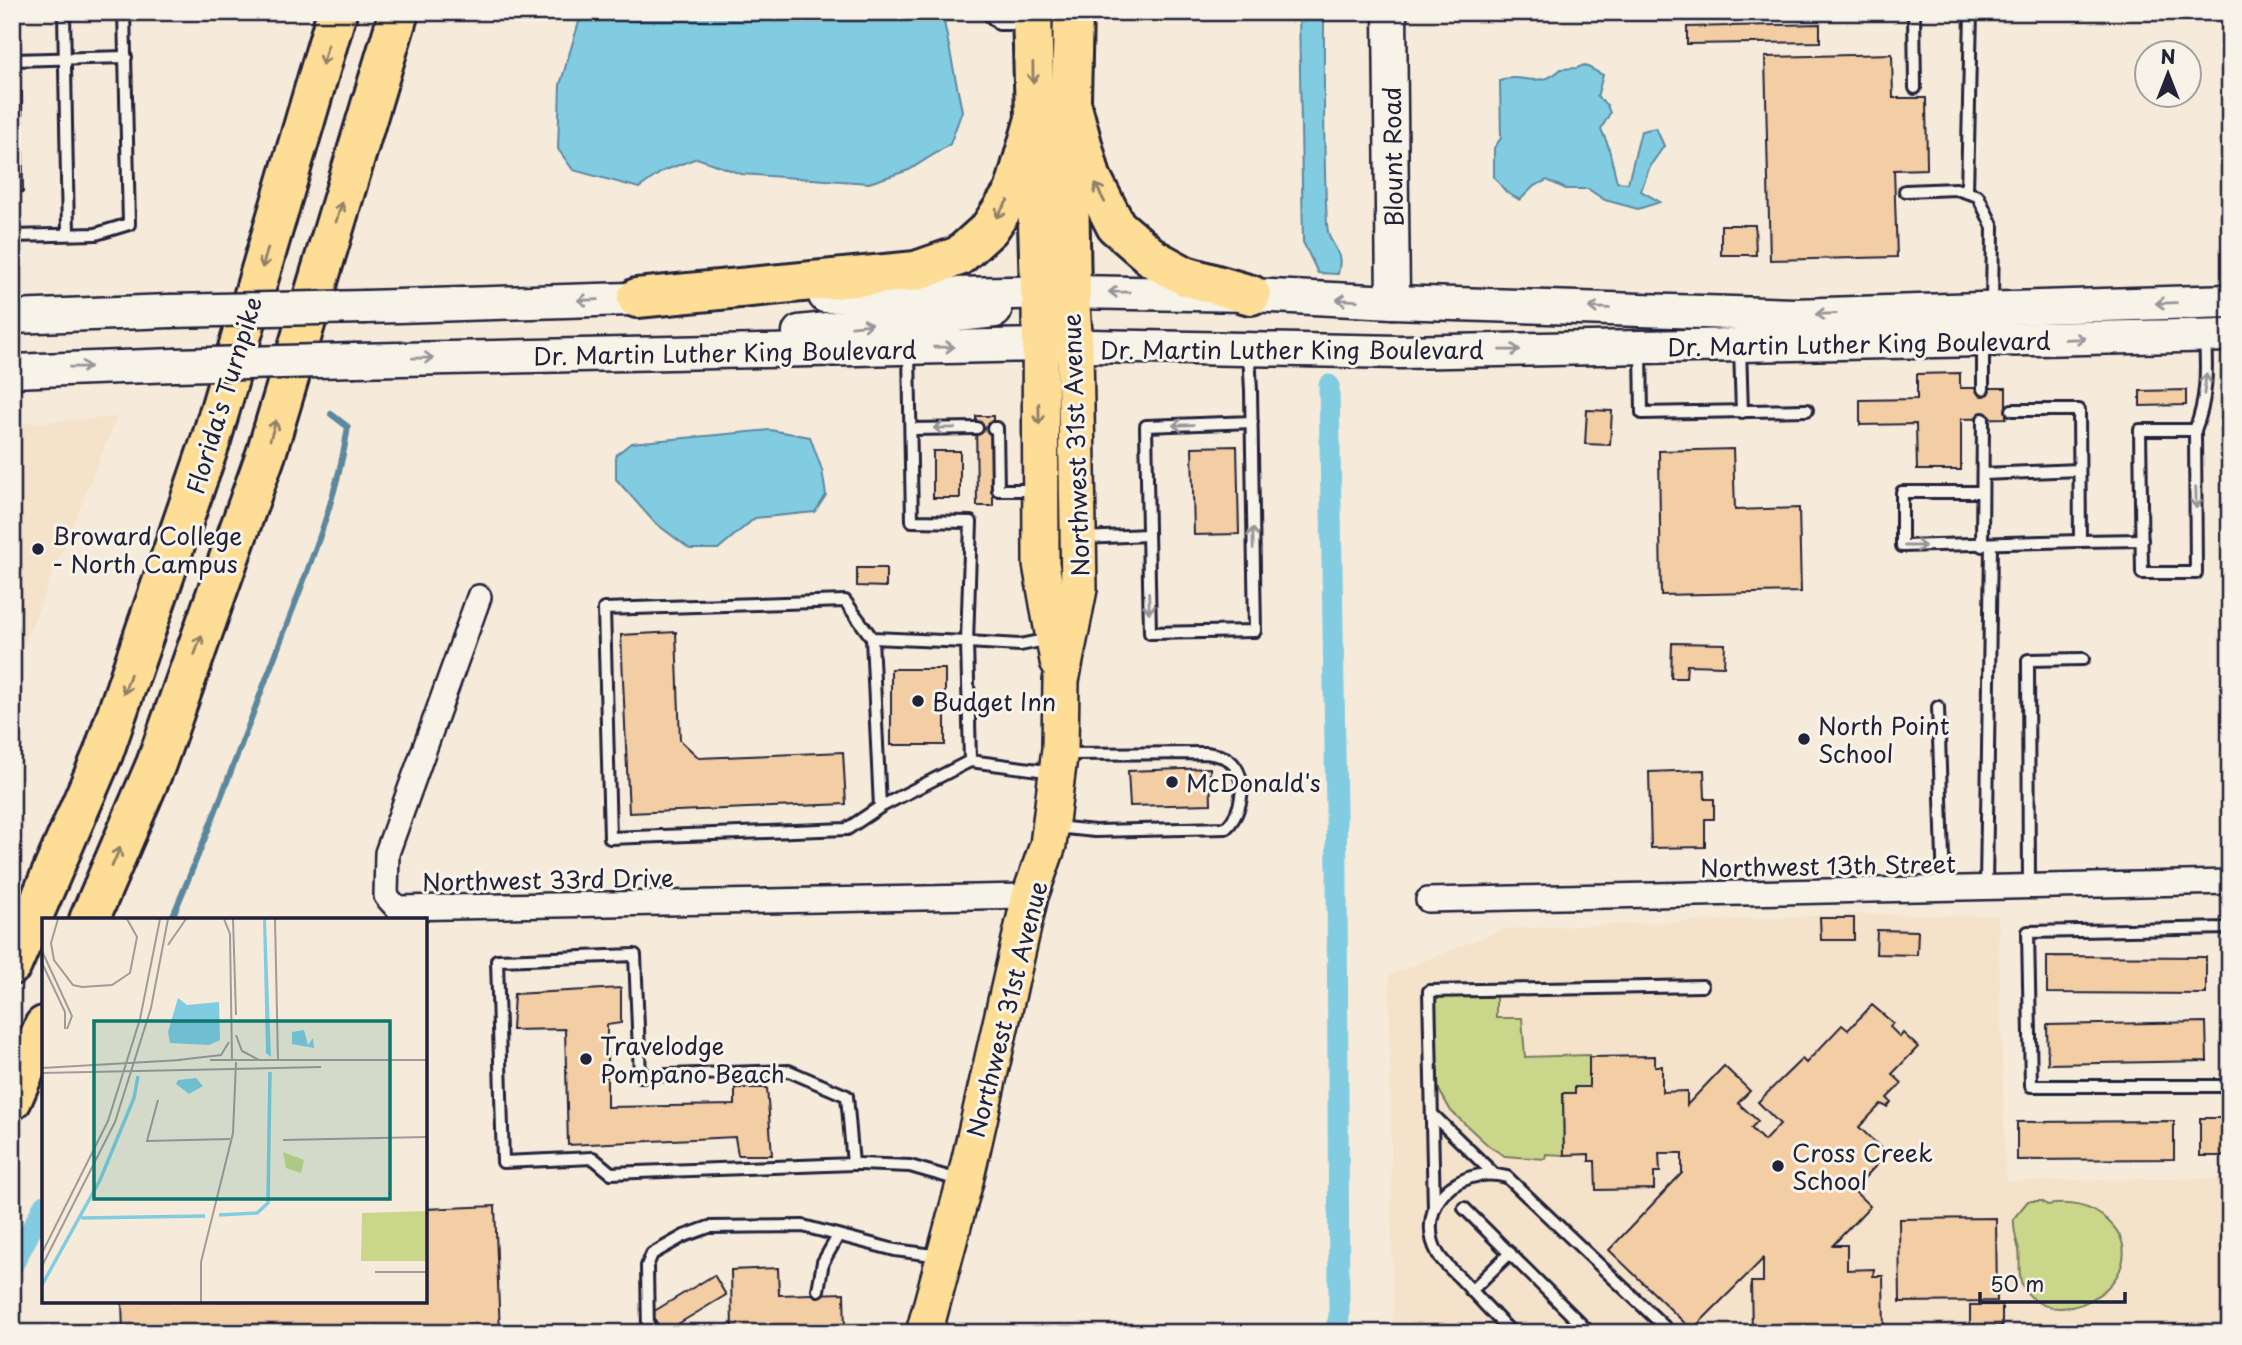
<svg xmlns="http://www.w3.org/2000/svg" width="2242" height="1345" font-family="'Playpen Sans',sans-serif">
	<rect width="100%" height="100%" fill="#f6ebda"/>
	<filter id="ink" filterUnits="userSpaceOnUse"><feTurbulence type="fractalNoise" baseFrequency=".0143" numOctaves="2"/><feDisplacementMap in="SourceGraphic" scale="14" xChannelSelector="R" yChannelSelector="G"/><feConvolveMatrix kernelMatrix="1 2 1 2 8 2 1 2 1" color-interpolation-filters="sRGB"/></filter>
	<g filter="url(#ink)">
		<!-- built -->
		<g fill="#f5e2ca">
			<path d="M117,417l-105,257v-250z"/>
			<path d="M1862,914l136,2 8,265 224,-3v155h-837l-4,-358 114,-46z"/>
		</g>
		<!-- green -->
		<g fill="#cad78a" stroke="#767c62" stroke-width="2">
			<path d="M1496,990v28h26l3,39 64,-2v32h-14v6l-12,1 1,61 -18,-1 -1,5 -40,-3 -15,-9 -39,-36 -17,-30 -5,-90z"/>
			<path d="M2028,1201h14l5,4c22,-3 42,-1 60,15 57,50 -48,125 -84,67 -6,-11 -2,-26 -4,-37 -3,-12 -6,-20 -5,-32z"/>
		</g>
		<!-- water -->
		<g fill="#82cce2" stroke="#5c889f" stroke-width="2">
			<path d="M582,12h360l20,99 -12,33 -41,26 -40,13 -128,-9 -44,-16 -34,13 -24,17 -66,-18 -15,-21 2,-64z"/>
			<path d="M1299,12h25c0,71 -1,141 3,212 1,24 18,23 11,50l-20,-1 -15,-31z"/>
			<path d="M1584,65l19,10 -6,22 10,8 3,8 -9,16 7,16 9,37 11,1 13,-52 15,-3 8,18 -14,20 -9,25 19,11 -22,7 -33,-9 -17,-11h-22l-19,-9 -13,6 -14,14 -14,-8 -12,-15v-29l7,-10 -1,-57c21,-10 38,10 61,-12l16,-1z"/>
			<path d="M770,430l40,7 12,33 4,25 -11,17 -60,6 -37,31h-28l-36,-27 -38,-43v-24l15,-12z"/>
		</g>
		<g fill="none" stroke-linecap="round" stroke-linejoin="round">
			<!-- stream -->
			<path stroke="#5c889f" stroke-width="6" d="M171,920c38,-87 70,-176 104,-264 28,-75 61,-150 73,-229l-17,-13"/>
			<!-- canal -->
			<g stroke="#82cce2" stroke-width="21">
				<path d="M1329,385l8,485 2,448 -5,15"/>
				<path d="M12,1267l32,-62"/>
			</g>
		</g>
		<!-- building -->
		<g fill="#f3cda3" stroke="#22223b" stroke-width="2">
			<path d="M1687,12h27v5l-27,1z"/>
			<path d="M2016,12h170l-169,3z"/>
			<path d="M1820,24v18l-133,2v-17z"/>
			<path d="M1892,54l1,44h33l1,71 -33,1 3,87 -127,3 -5,-203z"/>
			<path d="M18,77v15h4l1,100h-4v15h-7v-129z"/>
			<path d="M1721,225h34l1,30h-35z"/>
			<path d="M1960,373v15h46v30l-45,1v51h-44l-1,-46 -56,1v-25l57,-1v-25z"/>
			<path d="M2186,390v15l-46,1v-15z"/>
			<path d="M1587,410l25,1 -2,34 -25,-1z"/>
			<path d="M976,416h17v90h-16z"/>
			<path d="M1237,446l2,88 -45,1 -2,-88z"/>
			<path d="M1733,449l2,61 64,-2 2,84 -140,3 -2,-144z"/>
			<rect x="933" y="451" width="27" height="47"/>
			<path d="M857,568h29v19l-29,-1z"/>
			<path d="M676,632l4,108 19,18 144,-6 3,52 -217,9 -8,-178z"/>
			<path d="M1672,643l53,1 -1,22 -37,-1 -1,13h-15z"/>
			<rect x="891" y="669" width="54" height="76"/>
			<path d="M1210,768l1,36 -81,2 -2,-35z"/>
			<path d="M1704,770l1,29h9v20h-9v28l-54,1 -2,-76z"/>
			<path d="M1820,918h34v22h-33z"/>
			<path d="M1877,930l41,1 -1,24 -41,-1z"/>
			<path d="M2047,956l159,1v37l-159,-1z"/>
			<path d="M621,988v35l-14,2v82l128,-2v-17h32l5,67h-34l-3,-18 -167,8 -3,-116 -53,1 2,-36z"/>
			<path d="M1872,1005l21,18 -3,4 10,10 3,-4 15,14 -26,27 10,9 -15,15 4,4 -4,5 -6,-3 -22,23 28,27 -34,36 17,16 -37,39h14v25l27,-1 -1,7h10l1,57h-132l-1,-51h12v-23l-71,71 -83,-80 73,-77v-20h-23l1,19h-6v17l-58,1 -1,-29h-6v-7l-25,1 -1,-62h12v-6h14v-30l66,-1v10h7v26l25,-1v14l37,-39 26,25 -12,12 20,18 -7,7 13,13 16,-17 -22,-22 44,-43 4,4 36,-38 6,5z"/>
			<path d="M2206,1022l1,39 -159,3 -1,-39z"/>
			<path d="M2227,1022h3v39h-2z"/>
			<rect x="2200" y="1118" width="30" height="38"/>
			<path d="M2174,1121v38l-157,1v-38z"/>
			<path d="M495,1206l5,127h-377l-1,-32h303v-92z"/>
			<path d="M1996,1218l1,83 -97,1 -1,-83z"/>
			<path d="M778,1268l1,27 65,-2 1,37 -113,3 -1,-63z"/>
			<path d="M714,1275l12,20 -63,38 -12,-20z"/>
			<path d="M1970,1305h32v21l-32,1z"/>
		</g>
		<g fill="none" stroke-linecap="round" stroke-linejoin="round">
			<defs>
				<g id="lane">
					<path d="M64,12l4,222"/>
					<path d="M986,12l13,12h27"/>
					<path d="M1914,12l1,76"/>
					<path d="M12,60l114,-3"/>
					<path d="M1905,191l51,-2 22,7 15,31 -1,79"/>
					<path d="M1967,192l4,-180"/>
					<path d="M12,236l84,-2 33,-10 -5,-212"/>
					<path d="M1983,344v45"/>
					<path d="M1740,348l2,64"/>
					<path d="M909,351l3,170 59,1 -4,120 53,3 30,-6"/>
					<path d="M1641,351l1,62 165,-3"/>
					<path d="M1249,352l2,39 4,240 -105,2 -4,-207 106,-4"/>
					<path d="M993,428h4l1,62h40"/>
					<path d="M911,429l66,-1"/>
					<path d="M2195,430h-55l2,143h54l-1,-143c12,-29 12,-60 10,-91"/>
					<path d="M1983,474l96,-4"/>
					<path d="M1982,492h-80v54l178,-5 -1,-131h-67"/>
					<path d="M1084,538l63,-3"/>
					<path d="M2080,541l62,-1"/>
					<path d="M1982,546l1,-127"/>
					<path d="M872,638l-27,-37 -241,8 6,229 237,-9 33,-22 -8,-169 95,4 3,119 84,11"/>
					<path d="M1938,707l6,181"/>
					<path d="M880,807l90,-46"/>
					<path d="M1056,827l39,4 131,-3c17,-16 23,-52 3,-68 -7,-5 -15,-5 -22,-7l-142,1"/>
					<path d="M2029,886l-1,-226 55,-1"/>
					<path d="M1986,887l5,-342"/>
					<path d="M2230,928l-202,4 3,154h199"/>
					<path d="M1432,1114l62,60"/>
					<path d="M853,1164l-6,-68 -58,-25 -149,5 -5,-121 -138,5 6,202 90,-4 18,15 242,-9h6l51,2 52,15"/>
					<path d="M1464,1208l126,125"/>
					<path d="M1434,1209l-5,-218 273,-5"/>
					<path d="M818,1290l5,-28 15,-26"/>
					<path d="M1471,1291l39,-38"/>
					<path d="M648,1333l-1,-67 5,-12 32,-18 25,-9 94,-1 92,24 46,6"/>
					<path d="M1512,1333c-18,-18 -35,-37 -52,-55 -7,-7 -17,-15 -22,-24 -13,-23 -8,-51 13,-67 17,-12 37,-15 56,-10l164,156"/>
				</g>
				<g id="street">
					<path d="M479,597l-92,256 -1,43 11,12 633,-12"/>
					<path d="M1428,900l802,-18"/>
				</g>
				<g id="secondary">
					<path d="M1390,12l3,290"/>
					<path d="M825,296l246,-4 180,3 142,7 401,13 436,-14"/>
					<path d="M366,307l295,-9"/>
					<path d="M12,317l158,-6"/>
					<path d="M799,332l196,-21"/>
					<path d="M355,360l684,-15 361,7 830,-17"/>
					<path d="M12,371l163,-6"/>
				</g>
				<g id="primary">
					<path d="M1040,292l1,272 17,97"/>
					<path d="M924,1333l41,-152 65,-285 18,-51 12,-96 1,-68 18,-92 -4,-242 -4,-55"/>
				</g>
				<g id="highway">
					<path d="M1032,12l8,280"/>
					<path d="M1071,103l20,74 25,49 38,33 31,17 66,19"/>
					<path d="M1071,292l-2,-106 4,-174"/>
					<path d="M637,298l279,-27 43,-15 30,-27 25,-37 20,-70"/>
					<path d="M89,920l67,-156 110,-310 133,-442"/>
					<path d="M12,965l91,-211 108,-314 126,-428"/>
					<path d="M12,1100l32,-74"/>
				</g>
			</defs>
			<!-- lane casing -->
			<use href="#lane" stroke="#22223b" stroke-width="16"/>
			<!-- street casing -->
			<use href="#street" stroke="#22223b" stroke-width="28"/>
			<!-- secondary casing -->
			<use href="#secondary" stroke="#22223b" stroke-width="37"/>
			<!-- primary casing -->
			<use href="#primary" stroke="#22223b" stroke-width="40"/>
			<!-- highway casing -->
			<use href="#highway" stroke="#22223b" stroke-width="44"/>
			<!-- lane -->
			<use href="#lane" stroke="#f7f3e8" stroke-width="10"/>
			<!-- street -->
			<use href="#street" stroke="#f7f3e8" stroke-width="23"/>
			<!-- secondary -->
			<use href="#secondary" stroke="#f7f3e8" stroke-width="32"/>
			<!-- primary -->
			<use href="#primary" stroke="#fedd96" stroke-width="35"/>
			<!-- highway -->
			<use href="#highway" stroke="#fedd96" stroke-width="38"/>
			<defs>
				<g id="secondary-bridge">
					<path d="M170,311l196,-4"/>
					<path d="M175,365l180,-5"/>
				</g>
			</defs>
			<!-- secondary-bridge casing -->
			<use href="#secondary-bridge" stroke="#22223b" stroke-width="37" stroke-linecap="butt"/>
			<!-- secondary-bridge -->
			<use href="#secondary-bridge" stroke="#f7f3e8" stroke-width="32"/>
		</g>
		<!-- one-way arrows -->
		<defs><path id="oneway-shaft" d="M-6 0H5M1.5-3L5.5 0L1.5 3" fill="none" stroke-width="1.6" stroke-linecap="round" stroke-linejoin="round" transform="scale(1.75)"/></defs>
		<g stroke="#908068">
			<use href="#oneway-shaft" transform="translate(325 55) rotate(106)"/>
			<use href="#oneway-shaft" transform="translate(1033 73) rotate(89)"/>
			<use href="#oneway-shaft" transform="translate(1100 193) rotate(-117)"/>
			<use href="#oneway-shaft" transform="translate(1002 209) rotate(124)"/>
			<use href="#oneway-shaft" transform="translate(339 212) rotate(-73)"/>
			<use href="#oneway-shaft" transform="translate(265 258) rotate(106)"/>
			<use href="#oneway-shaft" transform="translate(1039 414) rotate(89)"/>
			<use href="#oneway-shaft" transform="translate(273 430) rotate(-73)"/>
			<use href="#oneway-shaft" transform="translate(198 645) rotate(-71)"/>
			<use href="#oneway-shaft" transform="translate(127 684) rotate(109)"/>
			<use href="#oneway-shaft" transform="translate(116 857) rotate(-67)"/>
		</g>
		<g stroke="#97959a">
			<use href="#oneway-shaft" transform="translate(1119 292) rotate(-179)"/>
			<use href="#oneway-shaft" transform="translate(588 300) rotate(178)"/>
			<use href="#oneway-shaft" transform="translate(1347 300) rotate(-177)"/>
			<use href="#oneway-shaft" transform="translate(2166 303) rotate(178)"/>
			<use href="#oneway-shaft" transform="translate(1599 308) rotate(-178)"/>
			<use href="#oneway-shaft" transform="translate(1826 314) rotate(178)"/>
			<use href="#oneway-shaft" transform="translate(862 325) rotate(-6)"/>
			<use href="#oneway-shaft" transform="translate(2075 339) rotate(-2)"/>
			<use href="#oneway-shaft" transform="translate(944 347) rotate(-1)"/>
			<use href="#oneway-shaft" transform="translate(1510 350) rotate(-1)"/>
			<use href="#oneway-shaft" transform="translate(423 358) rotate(-1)"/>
			<use href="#oneway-shaft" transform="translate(80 367) rotate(-1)"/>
			<use href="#oneway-shaft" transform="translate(2205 384) rotate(-84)"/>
			<use href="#oneway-shaft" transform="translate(1183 425) rotate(178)"/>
			<use href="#oneway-shaft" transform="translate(944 428) rotate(179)"/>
			<use href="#oneway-shaft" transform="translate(2196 498) rotate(89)"/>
			<use href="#oneway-shaft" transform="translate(1253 538) rotate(-91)"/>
			<use href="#oneway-shaft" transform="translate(1915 546)"/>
			<use href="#oneway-shaft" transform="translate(1149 603) rotate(88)"/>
		</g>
	</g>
	<!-- markers -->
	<g fill="#22223b" stroke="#f7f3e8" stroke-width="2.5">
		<circle cx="38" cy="549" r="7"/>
		<circle cx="918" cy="701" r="7"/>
		<circle cx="1804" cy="739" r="7"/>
		<circle cx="1172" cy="782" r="7"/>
		<circle cx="586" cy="1059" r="7"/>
		<circle cx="1778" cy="1166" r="7"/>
	</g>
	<g text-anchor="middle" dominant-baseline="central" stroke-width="6" stroke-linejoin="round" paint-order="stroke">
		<!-- street labels -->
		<g font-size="24" fill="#22223b" stroke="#f7f3e8">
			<text transform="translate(1392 157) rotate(-91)">Blount Road</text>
			<text transform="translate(1859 343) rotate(-1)">Dr. Martin Luther King Boulevard</text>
			<text x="1292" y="349">Dr. Martin Luther King Boulevard</text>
			<text transform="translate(725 352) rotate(-1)">Dr. Martin Luther King Boulevard</text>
			<text transform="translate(223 395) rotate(-73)">Florida's Turnpike</text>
			<text transform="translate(1075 445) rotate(-92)">Northwest 31st Avenue</text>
			<text transform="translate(1828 865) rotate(-1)">Northwest 13th Street</text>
			<text transform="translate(548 879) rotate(-1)">Northwest 33rd Drive</text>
			<text transform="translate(1006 1009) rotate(-76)">Northwest 31st Avenue</text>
		</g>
		<!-- poi labels -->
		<g font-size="24" fill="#22223b" stroke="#f7f3e8" text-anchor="start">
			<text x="52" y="535">Broward College<tspan x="52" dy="28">- North Campus</tspan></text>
			<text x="932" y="701">Budget Inn</text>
			<text x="1818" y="725">North Point<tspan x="1818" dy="28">School</tspan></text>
			<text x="1186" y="782">McDonald's</text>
			<text x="600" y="1045">Travelodge<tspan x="600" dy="28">Pompano Beach</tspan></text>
			<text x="1792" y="1152">Cross Creek<tspan x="1792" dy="28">School</tspan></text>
		</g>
	</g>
	<!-- overview -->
	<g transform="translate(42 918)">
		<rect width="385" height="385" fill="#f6ebda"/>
		<path d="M241,234l21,8 -3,13 -15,-5zM385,293v50h-66l1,-48z" fill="#cad78a"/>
		<path d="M221,1h3l5,138 -5,-4zM136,80l9,7 32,-3 1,38 -11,5 -39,-2 -2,-11zM262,112l4,15 5,-7 1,10 -22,-4v-12zM154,160l7,8 -14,8 -13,-10 2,-4z" fill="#82cce2"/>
		<path fill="none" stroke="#82cce2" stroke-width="3.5" d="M58,262l34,-82 4,-22M177,297l38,-2 11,-10 2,-131M39,300l124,-2M0,367l58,-105"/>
		<path fill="none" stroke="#a19b9a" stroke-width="2" d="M16,1l-7,24 3,17 19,25 9,2 30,-2 18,-12 7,-36 -10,-18M182,1l6,15 2,126M191,1l3,96M233,1l3,142M126,27l18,-26M0,33l30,65 -5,13M0,45l23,49v17M194,117l6,16 17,9M136,142l43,-5 8,-13M168,142h217M0,150l139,-8M0,155l279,-6M116,182l-11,41 83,-2M241,222l144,-3M0,335l66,-132 32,-102 20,-100M0,348l73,-144 36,-114 17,-89M333,354h52M159,384v-40l32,-129 3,-71"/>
		<path fill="#0f766e" fill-opacity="0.15" stroke="#0f766e" stroke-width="3.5" d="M52,103h296v178h-296z"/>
		<rect width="385" height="385" fill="none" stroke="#22223b" stroke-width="3.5"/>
	</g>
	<!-- margin -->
	<rect width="2242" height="1345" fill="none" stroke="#f7f3e8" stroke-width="42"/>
	<rect x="21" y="21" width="2200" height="1303" fill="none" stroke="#22223b" stroke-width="2.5" filter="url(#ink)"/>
	<!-- north arrow -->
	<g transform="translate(2168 74)"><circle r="33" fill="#f7f3e8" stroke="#a29fa3" stroke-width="2"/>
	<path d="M0-5L12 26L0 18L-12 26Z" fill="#22223b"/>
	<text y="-10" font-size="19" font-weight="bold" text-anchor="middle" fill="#22223b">N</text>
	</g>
	<!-- scale -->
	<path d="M1980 1292v10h145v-10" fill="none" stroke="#22223b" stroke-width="3.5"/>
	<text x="1990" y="1292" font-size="21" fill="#22223b" stroke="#f7f3e8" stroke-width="5" paint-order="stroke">50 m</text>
</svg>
